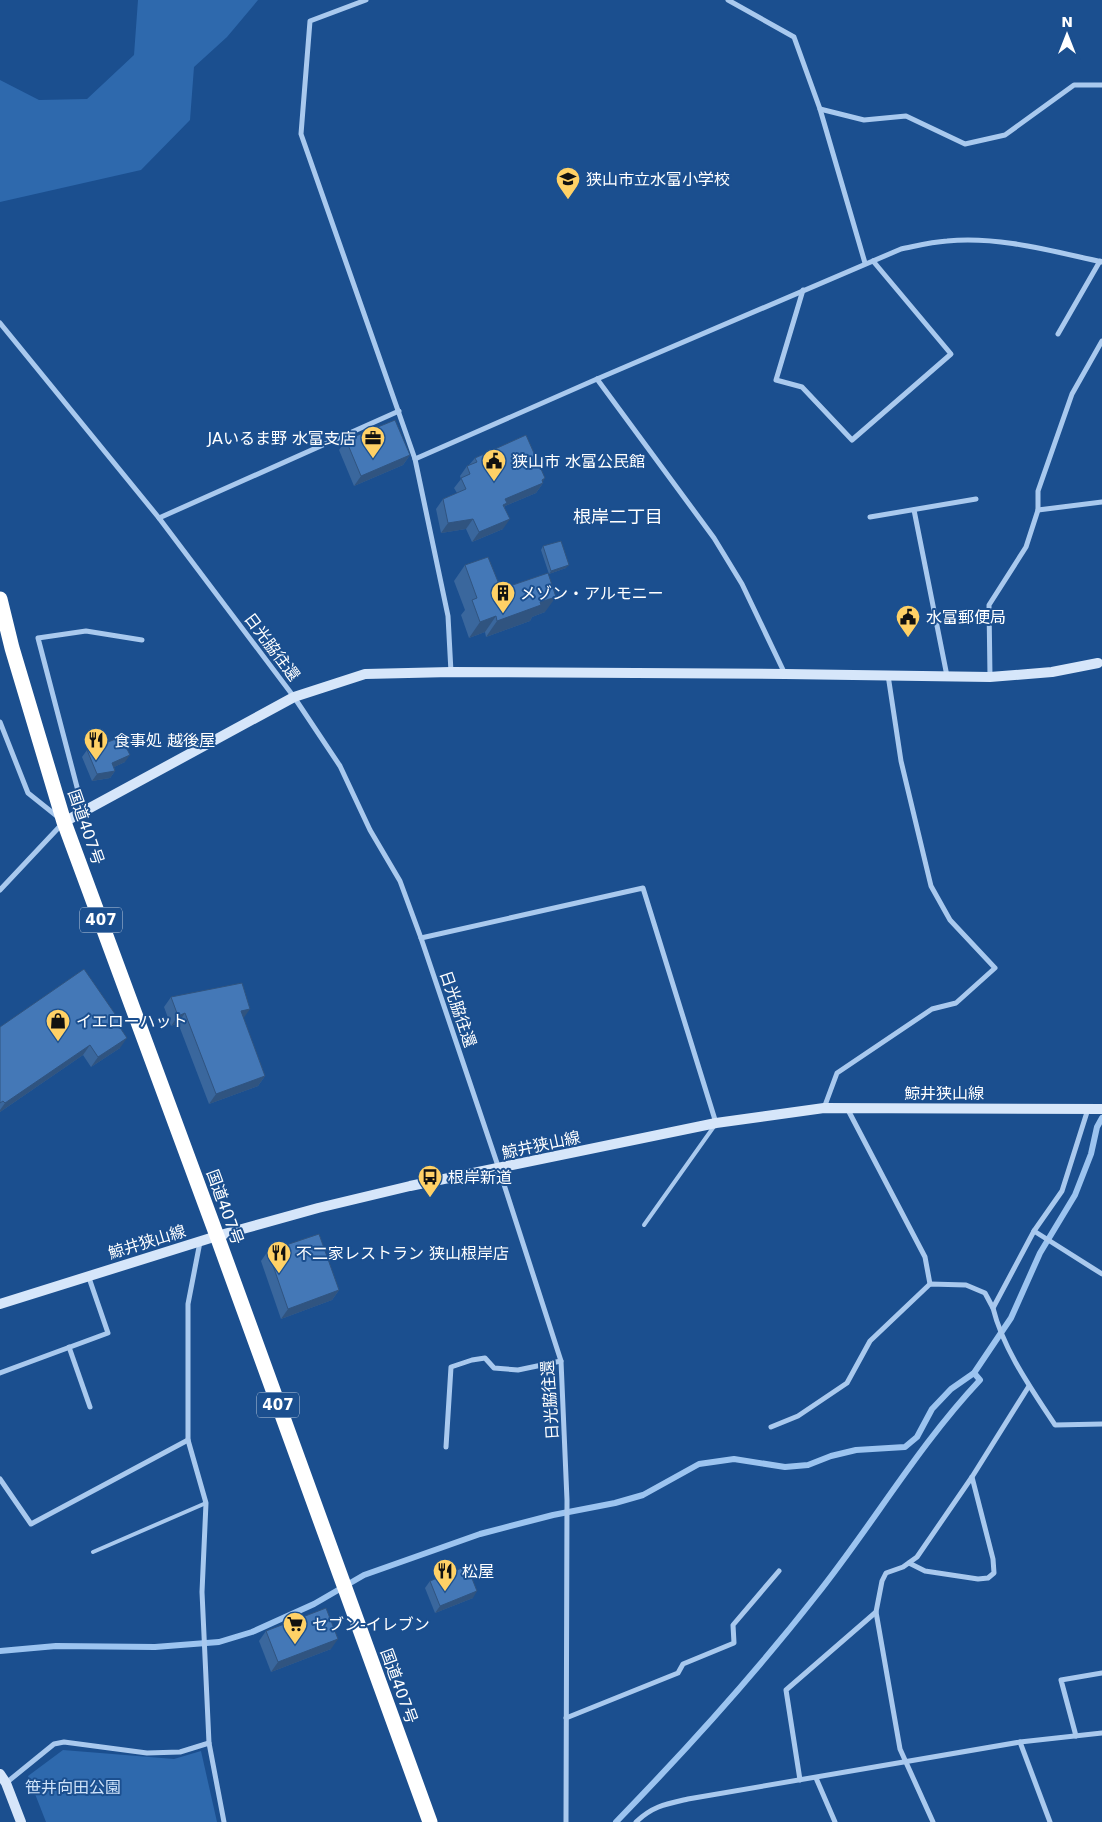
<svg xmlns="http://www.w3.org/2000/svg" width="1102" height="1822" font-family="'DejaVu Sans','Noto Sans JP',sans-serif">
	<rect width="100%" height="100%" fill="#1b4f8f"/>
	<!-- green -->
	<g fill="#2e69ad">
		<path d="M138,0h120l-31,37 -33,30 -4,53 -49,50 -141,32v-122l39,20 48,-1 47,-44z"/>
		<path d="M63,1750l111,9 27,-8 16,71h-171l-18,-46z"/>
	</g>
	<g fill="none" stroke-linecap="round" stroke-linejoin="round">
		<!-- stream -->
		<g stroke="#9cc4f0" stroke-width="6">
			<path d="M0,1651l56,-5 99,1 64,-5 33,-10 62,-28 50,-29 116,-41 73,-19 62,-12 28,-8 56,-31 35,-5 51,8 23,-2 23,-9 25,-6 49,-3 12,-10 15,-28 19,-20 23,-16 37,-55 29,-65 35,-58 16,-41 6,-27 5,-9"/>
			<path d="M616,1822c70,-72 137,-146 199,-225 57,-71 102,-150 165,-217l-6,-7"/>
		</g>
		<!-- lane -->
		<g stroke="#a9c9ee" stroke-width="4">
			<path d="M644,1225l71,-100"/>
			<path d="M93,1552l113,-49"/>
		</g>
		<!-- street -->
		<g stroke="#a9c9ee" stroke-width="5">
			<path d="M366,0l-56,21 -9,113 114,325 33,157 3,56"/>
			<path d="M728,0l66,37 26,72 45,154"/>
			<path d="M820,109l44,11 42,-4 59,28 40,-9 69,-50h28"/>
			<path d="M803,290l-27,90 26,7 50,53 99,-86 -78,-93"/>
			<path d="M0,323l159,195 135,179 46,69 30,64 30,51 21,57 78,231 62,192 6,139 -1,322"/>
			<path d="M1058,334l42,-73"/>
			<path d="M597,379l117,159 28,46 43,90"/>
			<path d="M415,459l182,-80 304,-130c15,-3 30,-7 46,-8 52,-5 104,10 155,21"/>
			<path d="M914,510l33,166"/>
			<path d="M1038,510l64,-8"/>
			<path d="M870,517l106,-18"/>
			<path d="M159,518l240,-107"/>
			<path d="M990,677l-1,-72 37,-58 12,-37v-19l34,-97 30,-53"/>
			<path d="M0,722l28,71 30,24"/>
			<path d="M83,810l-45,-172 48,-7 56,9"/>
			<path d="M0,890l62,-66"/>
			<path d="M421,938l222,-50 73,235"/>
			<path d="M824,1108l13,-35 95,-64 24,-6 39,-35 -45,-48 -19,-34 -30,-125 -13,-86"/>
			<path d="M847,1108l78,149 5,27"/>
			<path d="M1088,1109l-26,82 -28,40 -41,77c10,41 39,82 62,117l47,-1"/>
			<path d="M1034,1231l68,43"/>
			<path d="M200,1242l-12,62v136l18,63 -4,89 7,151 15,79"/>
			<path d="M69,1347l21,60"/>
			<path d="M0,1373l108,-40 -20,-58"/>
			<path d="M771,1427l27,-11 49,-33 23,-42 60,-57 36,1 19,8 8,15"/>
			<path d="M446,1447l5,-80 21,-7 13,-2 9,10 24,2 43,-9"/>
			<path d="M0,1479l31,45 157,-84"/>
			<path d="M909,1563l16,8 53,8 10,-1 6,-5 -1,-14 -21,-82"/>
			<path d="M876,1612l24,137 33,73"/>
			<path d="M566,1718l112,-45 5,-9 51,-21 -1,-18 46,-54"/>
			<path d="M1076,1736l-15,-56 41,-7"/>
			<path d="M1020,1742l30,80"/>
			<path d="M816,1778l19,44"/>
			<path d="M800,1780l-14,-90 90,-78 6,-31 4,-8 17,-6 14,-10 55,-80 57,-91"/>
			<path d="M6,1783l48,-39 10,-2 83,11 33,-1 29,-9"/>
			<path d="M636,1822c17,-16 30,-18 52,-23l332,-57 82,-9"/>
		</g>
		<!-- secondary -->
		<g stroke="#d6e6fa" stroke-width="10">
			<path d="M64,822l230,-125 71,-23 86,-2 334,2 205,3 62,-5 46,-9"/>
			<path d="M0,1304l217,-68 101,-28 92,-22 306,-63 108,-15 278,1"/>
			<path d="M0,1774l6,9 15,39"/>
		</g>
		<!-- highway -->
		<path stroke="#fff" stroke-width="15" d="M0,599l12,49 52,174 153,414 213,586"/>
	</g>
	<!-- wall -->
	<g fill="#3a679d">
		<path d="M346,440l64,15 -7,10 -49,21 -15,-36z"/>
		<path d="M475,458l70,20 -3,4 1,1 -7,10 -31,13 -2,23 -31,13 -6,-13 -25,4 -5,-24 7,-10 14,-6 -3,-5 7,-9 -1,-3 7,-10 2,-1z"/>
		<path d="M543,546l23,22 -17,6 -8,-24z"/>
		<path d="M465,565l36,24 44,23 -13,5 -2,4 -44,16 -1,-5 -16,6 -8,-23 4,-5 -11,-29z"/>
		<path d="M87,750l38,12 -11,5 1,4 -5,7 -18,3 -10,-24z"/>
		<path d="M171,997l72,21 22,58 -7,10 -49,18 -31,-81 -7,3 -7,-19z"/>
		<path d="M0,1027h120v21l-29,19 -8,-12 -83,57z"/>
		<path d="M268,1251l71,39 -7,10 -51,19 -20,-58z"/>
		<path d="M430,1581l43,17 -38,15 -10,-25z"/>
		<path d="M266,1631l65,18 -60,23 -12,-31z"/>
	</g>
	<!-- shaded-wall -->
	<g fill="#305480">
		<path d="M410,455l-7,10 -49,21 7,-10z"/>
		<path d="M545,478l-4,6 2,-1 -7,10 -31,13 -5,7 5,-14z"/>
		<path d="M473,519l-7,10 -25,4 7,-10z"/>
		<path d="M510,519l-7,10 -31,13 7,-10z"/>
		<path d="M569,565l-3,3 -17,6 2,-3z"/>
		<path d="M556,597l-11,15 -13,5 -2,4 -44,16 11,-16 43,-19z"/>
		<path d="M496,616l-11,16 -16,6 11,-16z"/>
		<path d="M130,755l-5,7 -17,8 4,-7z"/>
		<path d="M115,771l-5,7 -18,3 5,-7z"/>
		<path d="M250,1009l-7,10 -2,-8z"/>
		<path d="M185,1013l-7,10 -7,3 7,-10z"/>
		<path d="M127,1038l-7,10 -29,19 7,-10z"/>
		<path d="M90,1045l-7,10 -83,57v-2l5,-7z"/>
		<path d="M265,1076l-7,10 -49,18 7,-10z"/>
		<path d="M339,1290l-7,10 -51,19 7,-10z"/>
		<path d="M477,1591l-4,7 -38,15 5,-7z"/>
		<path d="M338,1639l-7,10 -60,23 7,-10z"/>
	</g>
	<!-- building -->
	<g fill="#4478b7" stroke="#305480">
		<path d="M395,420l15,35 -49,21 -15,-36z"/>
		<path d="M526,435l19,43 -3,2 1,3 -38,16 2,4 -4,2 7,14 -31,13 -6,-13 -25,4 -5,-24 23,-10 -5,-11 9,-4 -3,-8 10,-4 -2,-4z"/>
		<path d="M561,541l8,24 -18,6 -8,-25z"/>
		<path d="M488,557l13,32 47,-16 8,24 -16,5 1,3 -44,16 -1,-5 -16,6 -8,-22 5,-2 -12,-33z"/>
		<path d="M121,737l9,18 -18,8 3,8 -18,3 -10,-24z"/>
		<path d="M84,969l38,55 -3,2 8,12 -29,19 -8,-12 -85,58 -2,-2 -3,2v-76z"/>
		<path d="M242,983l8,26 -9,2 24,65 -49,18 -31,-81 -7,3 -7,-19z"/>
		<path d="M319,1234l20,56 -51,19 -20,-58z"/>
		<path d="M467,1566l10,25 -37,15 -10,-25z"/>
		<path d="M326,1608l12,31 -60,23 -12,-31z"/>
	</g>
	<!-- icons -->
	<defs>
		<symbol id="school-pin" viewBox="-11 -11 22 30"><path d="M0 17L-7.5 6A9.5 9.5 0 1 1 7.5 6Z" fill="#ffd166" stroke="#1b4f8f"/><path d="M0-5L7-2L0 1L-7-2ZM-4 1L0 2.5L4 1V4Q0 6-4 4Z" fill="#111"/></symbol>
		<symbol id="office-pin" viewBox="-11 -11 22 30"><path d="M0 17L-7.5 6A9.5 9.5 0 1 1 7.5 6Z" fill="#ffd166" stroke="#1b4f8f"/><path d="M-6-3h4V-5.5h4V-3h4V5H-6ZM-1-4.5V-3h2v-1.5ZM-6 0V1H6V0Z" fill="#111"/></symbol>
		<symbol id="civic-pin" viewBox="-11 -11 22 30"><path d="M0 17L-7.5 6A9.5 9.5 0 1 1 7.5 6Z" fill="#ffd166" stroke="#1b4f8f"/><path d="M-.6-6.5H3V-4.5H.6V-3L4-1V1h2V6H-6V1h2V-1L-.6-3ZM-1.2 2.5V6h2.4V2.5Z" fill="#111"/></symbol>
		<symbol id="building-pin" viewBox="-11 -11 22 30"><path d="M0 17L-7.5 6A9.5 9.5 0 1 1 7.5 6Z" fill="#ffd166" stroke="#1b4f8f"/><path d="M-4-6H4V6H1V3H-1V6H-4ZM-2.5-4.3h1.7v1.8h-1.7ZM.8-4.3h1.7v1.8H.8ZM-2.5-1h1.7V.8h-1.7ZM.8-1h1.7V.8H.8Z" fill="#111"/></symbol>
		<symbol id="restaurant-pin" viewBox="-11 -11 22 30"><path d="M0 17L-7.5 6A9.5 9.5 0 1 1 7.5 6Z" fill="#ffd166" stroke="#1b4f8f"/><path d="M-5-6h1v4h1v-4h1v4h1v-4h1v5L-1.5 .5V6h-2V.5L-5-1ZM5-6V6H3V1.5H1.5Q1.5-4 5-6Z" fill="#111"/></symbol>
		<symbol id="shop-pin" viewBox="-11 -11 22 30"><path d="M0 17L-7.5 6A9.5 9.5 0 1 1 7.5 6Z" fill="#ffd166" stroke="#1b4f8f"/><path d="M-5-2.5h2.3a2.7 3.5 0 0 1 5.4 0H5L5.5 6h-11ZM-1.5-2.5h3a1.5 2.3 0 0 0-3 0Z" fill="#111"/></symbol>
		<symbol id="bus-pin" viewBox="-11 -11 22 30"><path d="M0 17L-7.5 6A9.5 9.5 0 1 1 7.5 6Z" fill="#ffd166" stroke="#1b4f8f"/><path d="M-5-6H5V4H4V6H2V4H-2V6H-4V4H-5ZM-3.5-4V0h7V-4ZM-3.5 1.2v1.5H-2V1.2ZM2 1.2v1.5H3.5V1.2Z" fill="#111"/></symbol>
		<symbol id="supermarket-pin" viewBox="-11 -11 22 30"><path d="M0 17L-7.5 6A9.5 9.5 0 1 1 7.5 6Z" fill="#ffd166" stroke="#1b4f8f"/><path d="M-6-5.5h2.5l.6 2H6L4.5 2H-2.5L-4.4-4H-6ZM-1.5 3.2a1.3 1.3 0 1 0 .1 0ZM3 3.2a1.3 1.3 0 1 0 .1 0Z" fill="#111"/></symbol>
	</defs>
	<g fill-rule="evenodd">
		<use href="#school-pin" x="554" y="165" width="28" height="38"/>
		<use href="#office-pin" x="359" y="424" width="28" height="38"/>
		<use href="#civic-pin" x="480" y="447" width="28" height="38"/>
		<use href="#building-pin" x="489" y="579" width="28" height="38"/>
		<use href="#civic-pin" x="894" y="603" width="28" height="38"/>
		<use href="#restaurant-pin" x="82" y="726" width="28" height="38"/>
		<use href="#shop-pin" x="44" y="1007" width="28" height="38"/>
		<use href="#bus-pin" x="416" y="1163" width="28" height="38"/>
		<use href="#restaurant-pin" x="265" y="1239" width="28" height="38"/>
		<use href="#restaurant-pin" x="431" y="1557" width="28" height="38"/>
		<use href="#supermarket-pin" x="281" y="1610" width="28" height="38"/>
	</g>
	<g text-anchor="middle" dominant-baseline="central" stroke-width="4" stroke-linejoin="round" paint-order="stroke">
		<!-- shield labels -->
		<g fill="#1b4f8f" stroke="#bbcadd" stroke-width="1">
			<rect x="80" y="907.5" width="42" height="25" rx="4"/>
			<rect x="257" y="1392.5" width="42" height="25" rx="4"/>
		</g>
		<g font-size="15" font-weight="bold" fill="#fff">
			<text x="101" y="920">407</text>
			<text x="278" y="1405">407</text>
		</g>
		<!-- poi labels -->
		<g font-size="16" fill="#fff" stroke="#1b4f8f" text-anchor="start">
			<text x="586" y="179">狭山市立水富小学校</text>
			<text x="356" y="438" text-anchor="end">JAいるま野 水富支店</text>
			<text x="512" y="461">狭山市 水富公民館</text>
			<text x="520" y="593">メゾン・アルモニー</text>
			<text x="926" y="617">水富郵便局</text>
			<text x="114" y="740">食事処 越後屋</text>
			<text x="76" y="1021">イエローハット</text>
			<text x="448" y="1177">根岸新道</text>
			<text x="296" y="1253">不二家レストラン 狭山根岸店</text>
			<text x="462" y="1571">松屋</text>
			<text x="312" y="1624">セブン-イレブン</text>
		</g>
		<!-- street labels -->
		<g font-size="16" fill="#fff" stroke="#1b4f8f">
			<text transform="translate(272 647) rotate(53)">日光脇往還</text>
			<text transform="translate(86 827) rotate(71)">国道407号</text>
			<text transform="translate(458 1009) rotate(71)">日光脇往還</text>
			<text x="944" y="1093">鯨井狭山線</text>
			<text transform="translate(541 1145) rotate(-12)">鯨井狭山線</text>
			<text transform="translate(225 1207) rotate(70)">国道407号</text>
			<text transform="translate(147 1242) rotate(-17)">鯨井狭山線</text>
			<text transform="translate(550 1400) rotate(-94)">日光脇往還</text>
			<text transform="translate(399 1686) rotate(70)">国道407号</text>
		</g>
		<!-- park labels -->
		<g font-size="16" fill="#cfe3fa" stroke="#1b4f8f">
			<text x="73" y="1787">笹井向田公園</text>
		</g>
		<!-- neighbourhood labels -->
		<g font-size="18" fill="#fff" stroke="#1b4f8f">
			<text x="618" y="516">根岸二丁目</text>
		</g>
	</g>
	<!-- north arrow -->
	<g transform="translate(1067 35)" stroke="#1b4f8f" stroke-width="4" paint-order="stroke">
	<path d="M0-4L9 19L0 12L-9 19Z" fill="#ffffff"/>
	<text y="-8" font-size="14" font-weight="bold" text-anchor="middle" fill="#ffffff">N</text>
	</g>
</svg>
